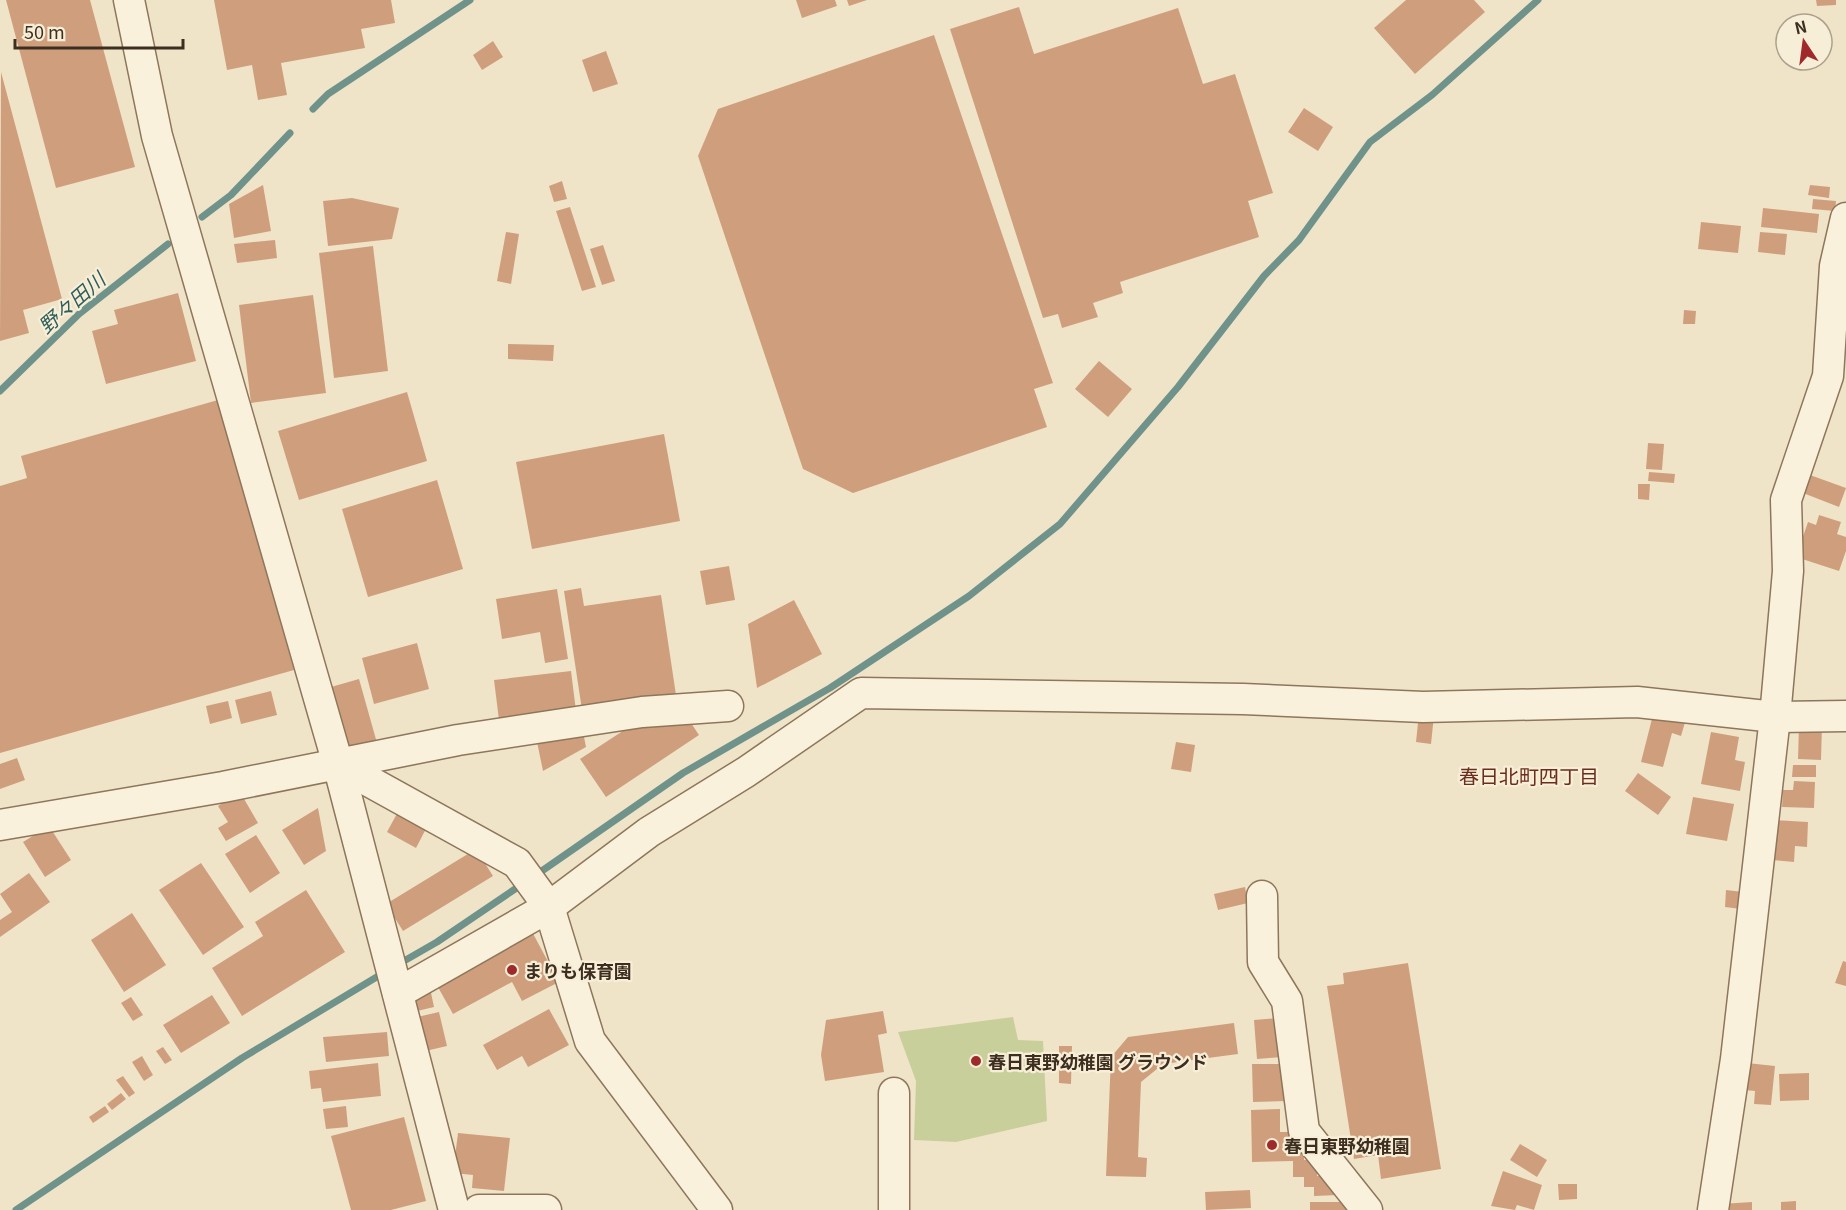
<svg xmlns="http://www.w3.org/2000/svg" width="1846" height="1210" font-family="Georgia,'Noto Sans JP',serif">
	<rect width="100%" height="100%" fill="#f0e4c8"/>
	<!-- green -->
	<path fill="#c9cf9b" d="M1013,1017l5,23 25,1 4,80 -91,21 -42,-2 2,-59 -18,-49z"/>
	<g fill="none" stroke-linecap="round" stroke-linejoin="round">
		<!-- stream -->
		<g stroke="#6f938a" stroke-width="7">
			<path d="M313,109l15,-15 142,-94"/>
			<path d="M202,217l29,-22 59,-62"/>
			<path d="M0,391l79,-77 89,-70"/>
			<path d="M536,875l147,-102 147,-85 139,-92 91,-72 118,-137 86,-111 35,-36 71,-98 62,-47 106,-95"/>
			<path d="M397,965l40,-23 87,-59"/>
			<path d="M16,1210l226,-152 143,-86"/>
		</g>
	</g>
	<!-- building -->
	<g fill="#cf9f7d">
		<path d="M6,0h84l45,167 -79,21z"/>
		<path d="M214,0h177l4,23 -34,6 4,19 -84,15 6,32 -29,5 -6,-35 -25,5z"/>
		<path d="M796,0h39l2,6 -35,12z"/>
		<path d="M847,0h20l-18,6z"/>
		<path d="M1406,0h68l11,12 -70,62 -41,-46z"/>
		<path d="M1816,0h20v5l-19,1z"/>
		<path d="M1019,7l15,47 144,-46 25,76 32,-10 38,119 -25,8 11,36 -139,45 3,11 -30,10 5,14 -36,11 -4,-14 -15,4 -93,-289z"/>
		<path d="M934,35l119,348 -19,6 13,38 -194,66 -50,-24 -105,-313 20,-47z"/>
		<path d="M493,41l10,16 -21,13 -9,-15z"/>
		<path d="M606,51l12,33 -25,8 -11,-32z"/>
		<path d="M1,72l61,227 -39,11 6,23 -29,8z"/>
		<path d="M1304,108l29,19 -15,24 -30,-19z"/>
		<path d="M562,181l5,18 -13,3 -5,-16z"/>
		<path d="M263,185l8,46 -37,7 -5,-34z"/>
		<path d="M1810,185l20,2 -1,11 -21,-3z"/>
		<path d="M352,198l47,10 -7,31 -64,7 -5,-45z"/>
		<path d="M1813,199l23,2 -1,10 -23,-2z"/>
		<path d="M570,207l26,80 -14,4 -26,-80z"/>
		<path d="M1763,208l56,6 -2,19 -56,-6z"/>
		<path d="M1701,222l40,4 -3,27 -40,-4z"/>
		<path d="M506,232l13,2 -8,50 -14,-3z"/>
		<path d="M1760,232l27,2 -2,21 -27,-3z"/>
		<path d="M275,240l2,18 -40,5 -3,-19z"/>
		<path d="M603,245l12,36 -13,4 -12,-36z"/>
		<path d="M373,246l15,125 -54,7 -15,-125z"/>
		<path d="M178,293l18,68 -90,23 -14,-53 26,-7 -4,-14z"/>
		<path d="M313,295l13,98 -75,10 -12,-98z"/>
		<path d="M1684,310l12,1 -1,13h-12z"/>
		<path d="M508,344l46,1 -1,16 -45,-2z"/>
		<path d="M1099,361l33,28 -24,28 -33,-28z"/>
		<path d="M407,392l20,69 -128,39 -21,-69z"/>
		<path d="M218,400l76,270 -294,83v-267l27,-8 -6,-22z"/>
		<path d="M664,434l16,87 -148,28 -16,-87z"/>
		<path d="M1648,443l16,1 -2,26 -16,-1z"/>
		<path d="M1649,472l26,2 -1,9 -26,-2z"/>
		<path d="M1810,475l36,13 -7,19 -36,-14z"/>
		<path d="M437,480l26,89 -95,28 -26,-88z"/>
		<path d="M1638,484h12l-1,16 -11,-1z"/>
		<path d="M1819,515l22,7 -4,12 9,3v14l-7,20 -43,-14 12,-35 8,3z"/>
		<path d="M729,566l6,34 -29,5 -6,-34z"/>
		<path d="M581,588l3,18 77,-11 15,100 -94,15 -18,-119z"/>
		<path d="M557,589l11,70 -23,4 -5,-31 -38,7 -6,-40z"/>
		<path d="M794,600l28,54 -65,34 -9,-64z"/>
		<path d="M417,643l12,46 -55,15 -12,-46z"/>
		<path d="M571,671l5,40 -77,9 -5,-40z"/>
		<path d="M359,679l18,64 -28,8 -18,-64z"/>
		<path d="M271,691l6,24 -36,9 -6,-24z"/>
		<path d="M228,701l4,17 -22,6 -4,-18z"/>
		<path d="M1654,711l32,8 -5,17 -9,-3 -9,34 -22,-5z"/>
		<path d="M1419,713l15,2 -3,29 -15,-2z"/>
		<path d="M685,714l14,21 -93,62 -26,-38 55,-36z"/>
		<path d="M1799,725h23l-1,35 -23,-1z"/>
		<path d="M582,727l4,20 -43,24 -7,-34z"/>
		<path d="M1711,732l28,5 -4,23 10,2 -5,29 -39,-7z"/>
		<path d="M1176,742l19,3 -4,27 -20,-3z"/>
		<path d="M17,758l8,22 -25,9v-25z"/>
		<path d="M1793,765h23v12h-24z"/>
		<path d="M1638,773l33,24 -13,18 -33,-24z"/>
		<path d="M1794,781l21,1 -1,26 -32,-1 1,-17h10z"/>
		<path d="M240,792l18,31 -32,18 -8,-13 10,-6 -10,-16z"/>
		<path d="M1693,797l41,7 -7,37 -41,-7z"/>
		<path d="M318,808l8,43 -22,14 -22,-35z"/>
		<path d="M400,808l29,15 -13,25 -29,-16z"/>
		<path d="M1776,820l32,2 -1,25 -12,-1 -1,16 -21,-2z"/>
		<path d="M49,826l22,34 -26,17 -22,-35z"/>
		<path d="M256,835l24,38 -30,20 -25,-39z"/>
		<path d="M476,849l17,27 -90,55 -17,-27z"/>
		<path d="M201,863l43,64 -41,28 -44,-65z"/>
		<path d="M29,873l21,29 -50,35v-17l12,-8 -12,-18z"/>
		<path d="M1245,887l3,16 -30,7 -4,-16z"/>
		<path d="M306,890l39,62 -103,64 -30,-48 51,-32 -8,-14z"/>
		<path d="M1726,890l17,2 -2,17 -16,-2z"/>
		<path d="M132,913l34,52 -42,27 -33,-52z"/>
		<path d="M530,928l29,54 -37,19 -10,-19 -59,32 -19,-34z"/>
		<path d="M1843,961l3,1v24l-11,-3z"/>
		<path d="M1408,963l33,206 -60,10 -3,-24 -24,4 -27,-173 17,-2 -1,-11z"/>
		<path d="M430,988l4,19 -21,5 -4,-19z"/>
		<path d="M212,995l18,28 -49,30 -18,-28z"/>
		<path d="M131,997l12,18 -10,6 -12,-18z"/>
		<path d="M549,1009l20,36 -41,22 -6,-11 -25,14 -14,-25z"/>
		<path d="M883,1011l4,22 -9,2 6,37 -59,9 -4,-26 5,-35z"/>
		<path d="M439,1012l8,34 -26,6 -8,-34z"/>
		<path d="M1279,1018l3,39 -25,2 -3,-39z"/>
		<path d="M1234,1023l4,31 -75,10 -22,18 -3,75 9,1 -1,19 -40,-1 5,-119 17,-20z"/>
		<path d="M387,1032l2,24 -63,6 -3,-25z"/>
		<path d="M1059,1046h13l-1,38 -12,-1z"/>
		<path d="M163,1047l9,13 -7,4 -9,-13z"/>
		<path d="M142,1056l11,19 -9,6 -12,-19z"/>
		<path d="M378,1063l3,33 -58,6 -2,-14 -10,1 -2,-18z"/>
		<path d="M1747,1063l28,3 -4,39 -17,-1 1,-13 -11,-1z"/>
		<path d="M1252,1064h33l2,37 -34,1z"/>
		<path d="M1809,1073v27l-29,1 -1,-27z"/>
		<path d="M123,1076l12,17 -6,4 -13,-17z"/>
		<path d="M121,1093l5,6 -14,11 -5,-6z"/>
		<path d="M105,1106l4,6 -16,11 -4,-6z"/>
		<path d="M346,1106l2,21 -22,2 -3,-20z"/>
		<path d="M1280,1109v23h13v12h11v16l13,-1v17h16l6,19 -25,1v-9h-10v-10h-11v-16l-41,1 -1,-52z"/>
		<path d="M404,1117l22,84 -35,9h-40l-20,-74z"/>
		<path d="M458,1133l52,5 -6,53 -32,-3 1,-13 -20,-2z"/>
		<path d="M1520,1144l27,16 -10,17 -27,-17z"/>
		<path d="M1503,1171l39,14 -8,25 -17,-5 -2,5 -24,-4z"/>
		<path d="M1558,1184h19v15l-18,1z"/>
		<path d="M1250,1190l1,18 -45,2 -1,-18z"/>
		<path d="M1796,1201v9h-15v-8z"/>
		<rect x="1310" y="1202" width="42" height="8"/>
		<path d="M1752,1202v8h-31v-6z"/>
	</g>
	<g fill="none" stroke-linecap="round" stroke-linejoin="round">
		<defs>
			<g id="minor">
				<path d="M129,0l28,136 181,628 116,446"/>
				<path d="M338,764l179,99 32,44 41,134 127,169"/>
				<path d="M0,825l223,-38 235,-47 184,-28 86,-6"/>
				<path d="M1262,896l1,66 24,39 17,130 63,79"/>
				<path d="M398,993l151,-86 100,-75 97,-60 115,-79 382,6 180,8 214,-5 138,15 71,-1"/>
				<path d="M479,1210h67"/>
				<path d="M894,1210v-117"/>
				<path d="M1713,1210l23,-151 39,-342 13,-146 -2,-71 42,-124 7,-110 11,-48"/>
			</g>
		</defs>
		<!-- minor casing -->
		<use href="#minor" stroke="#8d765c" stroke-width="33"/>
		<!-- minor -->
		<use href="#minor" stroke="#faf1dc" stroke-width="30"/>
	</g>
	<!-- markers -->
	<g fill="#9e2a2b" stroke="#f7eed8" stroke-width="2">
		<circle cx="512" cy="970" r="6"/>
		<circle cx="976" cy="1061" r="6"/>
		<circle cx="1272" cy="1145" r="6"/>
	</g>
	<g text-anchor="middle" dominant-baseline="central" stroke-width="4.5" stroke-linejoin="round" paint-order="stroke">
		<!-- poi labels -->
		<g font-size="18" font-weight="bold" fill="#3d2e20" stroke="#f7eed8" text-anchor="start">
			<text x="524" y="970">まりも保育園</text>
			<text x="988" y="1061">春日東野幼稚園 グラウンド</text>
			<text x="1284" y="1145">春日東野幼稚園</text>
		</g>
		<!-- water labels -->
		<g font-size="20" font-style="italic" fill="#2f5d5a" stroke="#f7eed8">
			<text transform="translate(71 302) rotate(-41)">野々田川</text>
		</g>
		<!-- neighbourhood labels -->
		<g font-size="20" fill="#6b2e1e" stroke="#f7eed8">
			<text x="1529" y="775">春日北町四丁目</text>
		</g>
	</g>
	<!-- north arrow -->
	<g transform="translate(1804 42) rotate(347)"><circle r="28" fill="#f7eed8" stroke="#ada18e" stroke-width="1.5"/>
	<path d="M0-4.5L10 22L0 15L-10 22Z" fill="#9e2a2b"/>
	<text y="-9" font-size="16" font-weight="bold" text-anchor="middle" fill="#3d2e20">N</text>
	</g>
	<!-- scale -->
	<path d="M15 39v9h168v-9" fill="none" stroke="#3d2e20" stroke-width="3"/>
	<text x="24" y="39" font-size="18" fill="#3d2e20" stroke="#f7eed8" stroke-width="4.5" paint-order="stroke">50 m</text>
</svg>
